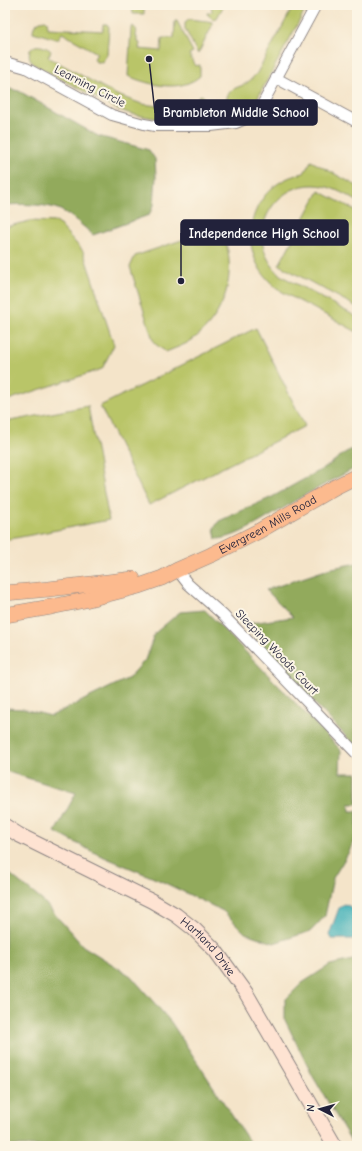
<svg xmlns="http://www.w3.org/2000/svg" width="362" height="1151" font-family="'Comic Neue',sans-serif">
	<rect width="100%" height="100%" fill="#fcf5e5"/>
	<filter id="ink" filterUnits="userSpaceOnUse"><feTurbulence type="fractalNoise" baseFrequency=".025" numOctaves="2"/><feDisplacementMap in="SourceGraphic" scale="8" xChannelSelector="R" yChannelSelector="G"/><feConvolveMatrix kernelMatrix="1 2 1 2 8 2 1 2 1" color-interpolation-filters="sRGB"/></filter>
	<filter id="wash" filterUnits="userSpaceOnUse"><feTurbulence type="fractalNoise" baseFrequency=".012" numOctaves="4" result="noise"/><feDisplacementMap in="SourceGraphic" scale="16" xChannelSelector="R" yChannelSelector="G"/><feGaussianBlur stdDeviation="0.9" result="paint"/><feColorMatrix in="noise" values="0 0 0 0 0 0 0 0 0 0 0 0 0 0 0 0 0 1.4 0 .05"/><feComposite in="paint" operator="in"/></filter>
	<g filter="url(#wash)">
		<rect width="100%" height="100%" fill="#f4e4c9"/>
		<!-- green -->
		<g fill="#b9c567" stroke="#6e7451">
			<path d="M132,5h12v9h-11z"/>
			<path d="M211,5h13l-7,13 -4,1 -6,-5v-1h3l2,-2z"/>
			<path d="M294,5h14l-51,94c-4,5 -7,11 -13,13 -12,4 -22,-9 -15,-19 4,-6 13,-6 19,-11 3,-2 6,-6 9,-9z"/>
			<path d="M189,19l18,2 5,1v4l-14,28 -13,-25v-7z"/>
			<path d="M45,20l2,1 1,7 55,3v-7h4l2,3 -2,28 -5,7h-6l-2,-3 3,-6 -35,-20 -4,6h-2l-23,-7c0,-8 5,-11 12,-12z"/>
			<path d="M175,21h2l16,31 -4,2 6,12 5,-1v11c-19,17 -51,9 -72,0l3,-48 1,-2c7,3 4,7 4,11h1v5l3,1 -1,6 22,2 1,-13h12z"/>
			<path d="M35,46c5,-1 12,1 16,5l-3,6 69,38 25,9 24,3h14l20,-4 -2,-7 4,-1 7,21 -6,4 -43,-1 -29,-5 -16,-6 -80,-43c-5,-4 -7,-9 -5,-15z"/>
			<path d="M311,161l46,25v15c-13,-7 -27,-16 -43,-16 -32,-1 -59,32 -50,64 3,11 9,18 16,26l77,42v15c-15,-8 -31,-17 -46,-25 -10,-5 -20,-10 -30,-16 -27,-18 -39,-53 -24,-83 9,-19 26,-31 47,-35z"/>
			<path d="M319,191l38,20v96l-78,-42z"/>
			<path d="M30,221l27,1 26,29 31,94 -12,24 -94,31h-3v-173z"/>
			<path d="M208,231l16,4c13,39 2,81 -32,105 -7,5 -17,8 -26,12l-12,-9 -24,-76 5,-11z"/>
			<path d="M256,328l49,98 -156,79 -49,-99z"/>
			<path d="M88,406l21,114 -104,20v-118z"/>
		</g>
		<!-- forest -->
		<g fill="#92aa5c" stroke="#5a664c">
			<path d="M5,88l14,3 79,45 51,14 6,9 1,18 -2,28 -5,10 -56,20c-9,-8 -24,-22 -35,-26 -12,-5 -40,-5 -53,-4z"/>
			<path d="M357,447v20c-18,10 -36,19 -54,29 -21,12 -64,43 -87,43l-2,-11 5,-7 53,-24 54,-30 20,-15z"/>
			<path d="M357,563v185l-70,-74 -43,-50 49,-7 -27,-27 66,-22z"/>
			<path d="M205,610l136,140 -1,23h17v31h-8l1,7h7v27h-2l-6,14 -16,26 -8,38 -14,15 -37,12 -29,-10 -22,-22 -62,-30 -64,-27 -42,-22 21,-39 -68,-21 -3,-4v-60l18,1 28,7 78,-38 16,-18 10,-27 25,-21z"/>
			<path d="M5,870l39,32 39,44 48,30 40,46 81,124h-247z"/>
			<path d="M357,959v187h-3l-42,-71 -27,-55v-20l17,-17 28,-18z"/>
		</g>
		<!-- water -->
		<path fill="#40b0b8" stroke="#31697a" d="M344,904c17,5 13,20 13,35h-26l-2,-4 10,-27z"/>
	</g>
	<g filter="url(#ink)">
		<g fill="none" stroke-linecap="round" stroke-linejoin="round">
			<defs>
				<g id="street">
					<path d="M5,62l21,6 86,47 32,9 11,2h56l25,-3 14,-6 13,-14 53,-98"/>
					<path d="M276,78l81,44"/>
					<path d="M177,570l11,14 35,31 134,139"/>
				</g>
				<g id="secondary">
					<path id="s1" d="M5,826l14,9 133,66 24,14 18,14 21,21 31,43 89,153"/>
				</g>
				<g id="primary">
					<path d="M5,593l44,-4 84,-10"/>
					<path id="s2" d="M5,615l46,-8 34,-7 54,-14 23,-8 15,-8 34,-15 48,-24 76,-44 22,-11"/>
				</g>
			</defs>
			<!-- street casing -->
			<use href="#street" stroke="#8b8382" stroke-width="12"/>
			<!-- secondary casing -->
			<use href="#secondary" stroke="#8b8382" stroke-width="16"/>
			<!-- primary casing -->
			<use href="#primary" stroke="#8b8382" stroke-width="16"/>
			<!-- street -->
			<use href="#street" stroke="#fff" stroke-width="10"/>
			<!-- secondary -->
			<use href="#secondary" stroke="#fee3d2" stroke-width="14"/>
			<!-- primary -->
			<use href="#primary" stroke="#fcba8e" stroke-width="15"/>
		</g>
	</g>
	<g text-anchor="middle" dominant-baseline="central" stroke-width="4" stroke-linejoin="round" paint-order="stroke">
		<!-- street labels -->
		<g font-size="12" fill="#22223b" stroke="#fcf5e5">
			<text transform="translate(90 86) rotate(27)">Learning Circle</text>
			<text stroke="none"><textPath href="#s2" startOffset="280">Evergreen Mills Road</textPath></text>
			<text transform="translate(277 652) rotate(46)">Sleeping Woods Court</text>
			<text stroke="none"><textPath href="#s1" startOffset="238">Hartland Drive</textPath></text>
		</g>
	</g>
	<!-- callouts -->
	<path fill="none" stroke="#22223b" stroke-width="1.5" d="M149 59L155 113M181 281L181 233"/>
	<g fill="#22223b" stroke="#fcf5e5" stroke-width="1.5">
		<circle cx="149" cy="59" r="4"/>
		<circle cx="181" cy="281" r="4"/>
	</g>
	<g fill="#22223b" stroke="#22223b" stroke-width="1.5">
		<rect x="155" y="100" width="162" height="25" rx="4"/>
		<rect x="181" y="220" width="167" height="25" rx="4"/>
	</g>
	<g font-size="13" text-anchor="middle" font-weight="bold" fill="#fff">
		<text x="236" y="117">Brambleton Middle School</text>
		<text x="264" y="238">Independence High School</text>
	</g>
	<!-- margin -->
	<rect width="362" height="1151" fill="none" stroke="#fcf5e5" stroke-width="20"/>
	<!-- north arrow -->
	<g transform="translate(320 1109) rotate(276)" stroke="#fcf5e5" stroke-width="3" paint-order="stroke">
	<path d="M0-3L7 15L0 10L-7 15Z" fill="#22223b"/>
	<text y="-6" font-size="11" font-weight="bold" text-anchor="middle" fill="#22223b">N</text>
	</g>
</svg>
